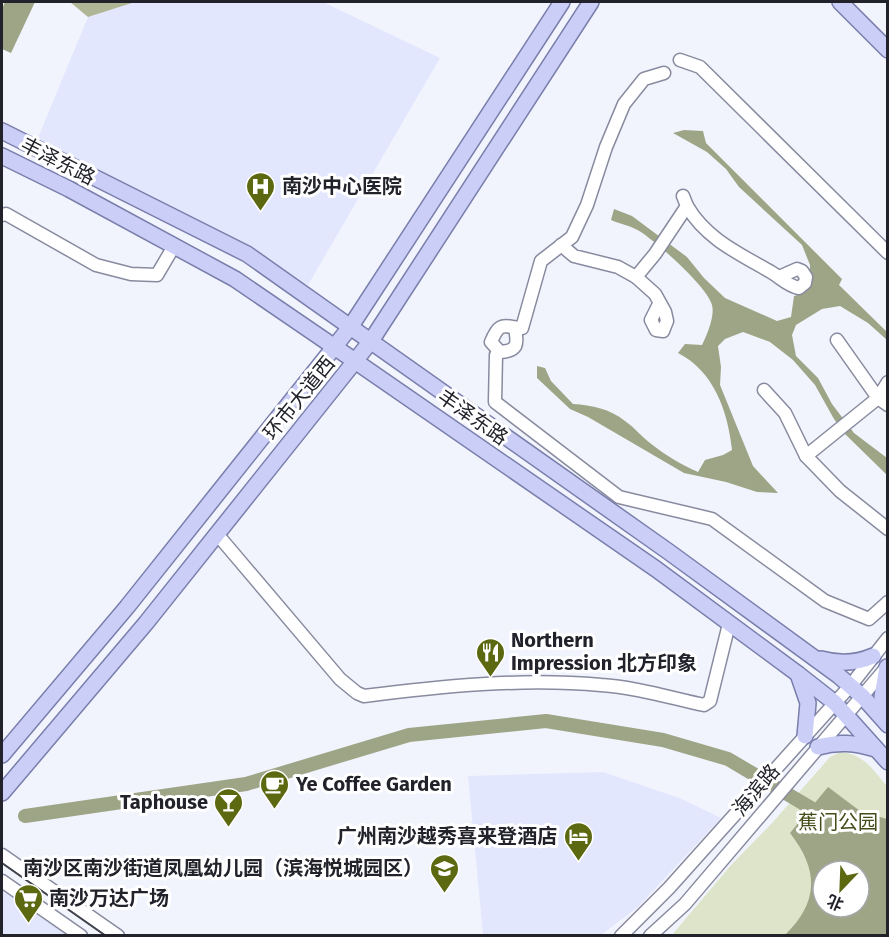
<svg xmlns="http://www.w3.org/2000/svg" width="889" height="937" font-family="'Fira Sans','Noto Sans SC',sans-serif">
	<rect width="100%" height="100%" fill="#f2f4fd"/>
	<!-- built -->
	<g fill="#e3e7fe">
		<path d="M135,2h188l117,56 -132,227 -271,-145 51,-123z"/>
		<path d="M603,772l79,27 39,19 -83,89 -37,28h-118l-15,-159z"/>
		<path d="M2,888l35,23 35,24h-70z"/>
	</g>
	<!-- green -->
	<path fill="#dde4c9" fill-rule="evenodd" d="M840,752c24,2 32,17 47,34v149l-216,1 61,-72 41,-42 57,-65zM823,871h36v36h-36z"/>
	<!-- forest -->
	<path fill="#aeb695" d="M70,2h65l-47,15z"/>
	<!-- water -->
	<g fill="#9ea586" fill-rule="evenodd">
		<path d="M5,2h30l-24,51 -9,-4v-40z"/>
		<path d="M684,130l19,1 3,12 136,136 -3,6 48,47v8l-19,-17 -28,-17 -18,3 -26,16 -4,10 4,21 22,22 14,26 22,29 33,25v17l-41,-40 -12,-16 -19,-34 -22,-25 -23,-18 -27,-10 -18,7 -7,7 3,21 -1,18 33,81 25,27 -21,-1 -31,-10 -42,-9 -96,-56 -18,-8 -33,-31v-12l8,2 6,13 22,23c19,1 37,5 52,17 9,6 16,15 25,22 15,12 30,21 48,29l7,-12 18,-5 9,-5c-4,-38 -18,-79 -54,-97l7,-9 17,1c5,-10 13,-29 10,-40 -5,-19 -55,-62 -71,-73 -9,-6 -21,-8 -30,-12l3,-11 18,7 55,41 17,21 21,20 52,23 14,-4 3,-21 10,-3 6,-14v-14l-8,-20 -63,-58 -13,-18 -19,-17 -34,-19z"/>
		<path d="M828,787l32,24 27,8v116h-102c34,-33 34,-65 5,-102zM823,871h36v36h-36z"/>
	</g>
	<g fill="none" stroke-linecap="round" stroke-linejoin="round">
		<!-- river -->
		<path stroke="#9ea586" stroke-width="14" d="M25,816l221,-32 163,-49 137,-14 117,19 65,19 83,49"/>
		<defs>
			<g id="minor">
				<path d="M680,60l20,7 188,186"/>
				<path d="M687,206c19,33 53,48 84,66 10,6 17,14 28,16l6,-5 1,-6 -4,-6 -5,-2 -18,8"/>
				<path d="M2,215l4,-1 90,51 35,9 26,1 17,-29"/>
				<path d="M561,245l13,11 44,11 18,10 19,17 10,18 2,9 -4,10 -7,-1 -5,-10 8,-16"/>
				<path d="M636,277l19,-23 32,-48 -4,-10"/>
				<path d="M515,328c3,16 3,23 -15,24l-9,-10c9,-22 13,-15 31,-14l19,-67 31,-24 15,-32 19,-58 18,-43 20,-25 20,-6"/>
				<path d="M837,340l41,58 10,-16"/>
				<path d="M500,352l-4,3 -1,47 124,95 93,22 113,82 44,18 19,-17"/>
				<path d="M764,390l21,23 21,43 34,35 48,38"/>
				<path d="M806,456l72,-58 10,7"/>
				<path d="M217,534l123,145 17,14 7,3c78,-10 158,-18 237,-11 34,2 70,13 103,20l6,-4 19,-77"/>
				<path d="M2,855l116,81"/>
				<path d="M2,881l79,55"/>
				<path d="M621,936l48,-48 182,-203 37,-47"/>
				<path d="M650,936l35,-32 202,-237"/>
			</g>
			<g id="major">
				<path d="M840,2l48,48"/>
				<path d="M2,131l245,123 422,298 170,124 24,21 25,28"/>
				<path d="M2,156l67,33 166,90 120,82 301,208 142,105 37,29 53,59"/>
				<path d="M821,659c18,5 34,5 52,-3"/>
				<path d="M887,667l-5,30 6,21"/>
				<path d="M798,674l10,29 -3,33"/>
				<path d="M818,747c21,-6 37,-4 58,2"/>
				<path d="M2,755l125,-148 224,-281 211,-324"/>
				<path d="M2,793l144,-170 225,-282 220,-339"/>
			</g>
		</defs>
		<!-- minor casing -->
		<use href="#minor" stroke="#888b9f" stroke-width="15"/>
		<!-- major casing -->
		<use href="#major" stroke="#797eab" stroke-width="18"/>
		<!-- minor -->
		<use href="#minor" stroke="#fff" stroke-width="12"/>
		<!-- major -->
		<use href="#major" stroke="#cbcff7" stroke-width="15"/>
		<!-- rail -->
		<path stroke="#42434b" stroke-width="2" d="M2,863l104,73"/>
	</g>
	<!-- icons -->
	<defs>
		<symbol id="hospital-pin" viewBox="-11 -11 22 30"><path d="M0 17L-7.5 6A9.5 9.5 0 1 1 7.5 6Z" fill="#5c6911" stroke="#fff"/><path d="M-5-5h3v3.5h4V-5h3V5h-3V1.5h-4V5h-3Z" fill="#fff"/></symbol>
		<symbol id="restaurant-pin" viewBox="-11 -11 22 30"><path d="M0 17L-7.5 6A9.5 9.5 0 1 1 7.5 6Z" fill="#5c6911" stroke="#fff"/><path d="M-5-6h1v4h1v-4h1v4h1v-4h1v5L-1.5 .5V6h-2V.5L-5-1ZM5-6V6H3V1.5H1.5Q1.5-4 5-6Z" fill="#fff"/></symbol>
		<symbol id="cafe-pin" viewBox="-11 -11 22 30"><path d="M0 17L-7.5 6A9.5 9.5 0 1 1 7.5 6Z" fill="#5c6911" stroke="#fff"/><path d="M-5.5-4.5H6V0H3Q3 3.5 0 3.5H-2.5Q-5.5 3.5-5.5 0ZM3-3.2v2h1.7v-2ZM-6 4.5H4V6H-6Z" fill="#fff"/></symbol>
		<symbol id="bar-pin" viewBox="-11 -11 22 30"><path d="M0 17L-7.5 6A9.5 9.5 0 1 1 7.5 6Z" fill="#5c6911" stroke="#fff"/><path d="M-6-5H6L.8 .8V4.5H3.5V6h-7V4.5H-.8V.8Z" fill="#fff"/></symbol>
		<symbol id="hotel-pin" viewBox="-11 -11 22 30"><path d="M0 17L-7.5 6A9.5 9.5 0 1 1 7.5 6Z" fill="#5c6911" stroke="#fff"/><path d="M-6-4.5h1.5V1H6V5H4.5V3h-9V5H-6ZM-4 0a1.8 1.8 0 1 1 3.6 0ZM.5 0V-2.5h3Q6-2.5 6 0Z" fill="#fff"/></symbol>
		<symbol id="school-pin" viewBox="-11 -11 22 30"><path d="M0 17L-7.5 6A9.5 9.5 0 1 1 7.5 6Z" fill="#5c6911" stroke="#fff"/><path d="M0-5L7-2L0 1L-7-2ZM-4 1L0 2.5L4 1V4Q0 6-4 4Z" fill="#fff"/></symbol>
		<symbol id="supermarket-pin" viewBox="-11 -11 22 30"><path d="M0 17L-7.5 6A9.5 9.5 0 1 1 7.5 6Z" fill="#5c6911" stroke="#fff"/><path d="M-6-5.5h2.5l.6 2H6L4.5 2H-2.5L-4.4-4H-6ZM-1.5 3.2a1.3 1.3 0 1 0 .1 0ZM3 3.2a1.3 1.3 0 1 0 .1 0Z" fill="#fff"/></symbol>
	</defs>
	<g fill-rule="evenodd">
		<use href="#hospital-pin" x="244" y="170" width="33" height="45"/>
		<use href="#restaurant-pin" x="474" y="636" width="33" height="45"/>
		<use href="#cafe-pin" x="258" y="768" width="33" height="45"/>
		<use href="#bar-pin" x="212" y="786" width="33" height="45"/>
		<use href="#hotel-pin" x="562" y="820" width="33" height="45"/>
		<use href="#school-pin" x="428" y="852" width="33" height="45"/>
		<use href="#supermarket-pin" x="12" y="882" width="33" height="45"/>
	</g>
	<g text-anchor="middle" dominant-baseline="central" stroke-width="6" stroke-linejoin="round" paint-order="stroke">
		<!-- street labels -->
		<g font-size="20" fill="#21222a" stroke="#fff">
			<text transform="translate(58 161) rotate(27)">丰泽东路</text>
			<text transform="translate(299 398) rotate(-51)">环市大道西</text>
			<text transform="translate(473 417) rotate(35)">丰泽东路</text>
			<text transform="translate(756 790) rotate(-50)">海滨路</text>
		</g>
		<!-- poi labels -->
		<g font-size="20" font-weight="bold" fill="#21222a" stroke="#fff" text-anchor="start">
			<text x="282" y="186">南沙中心医院</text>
			<text x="511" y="640">Northern<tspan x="511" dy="23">Impression 北方印象</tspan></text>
			<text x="296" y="784">Ye Coffee Garden</text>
			<text x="208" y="802" text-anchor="end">Taphouse</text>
			<text x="557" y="836" text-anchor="end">广州南沙越秀喜来登酒店</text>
			<text x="423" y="868" text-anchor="end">南沙区南沙街道凤凰幼儿园（滨海悦城园区）</text>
			<text x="49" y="898">南沙万达广场</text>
		</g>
		<!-- park labels -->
		<g font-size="20" fill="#454e1a" stroke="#fff">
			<text x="838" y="822">蕉门公园</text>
		</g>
	</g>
	<!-- border -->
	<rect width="889" height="937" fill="none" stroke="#21222a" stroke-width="6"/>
	<!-- north arrow -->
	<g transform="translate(841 889) rotate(203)"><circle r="28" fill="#ffffff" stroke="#a6a7aa" stroke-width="1.5"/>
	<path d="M0-4.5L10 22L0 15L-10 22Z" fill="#5c6911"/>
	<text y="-9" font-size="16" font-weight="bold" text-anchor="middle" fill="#21222a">北</text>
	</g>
</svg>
